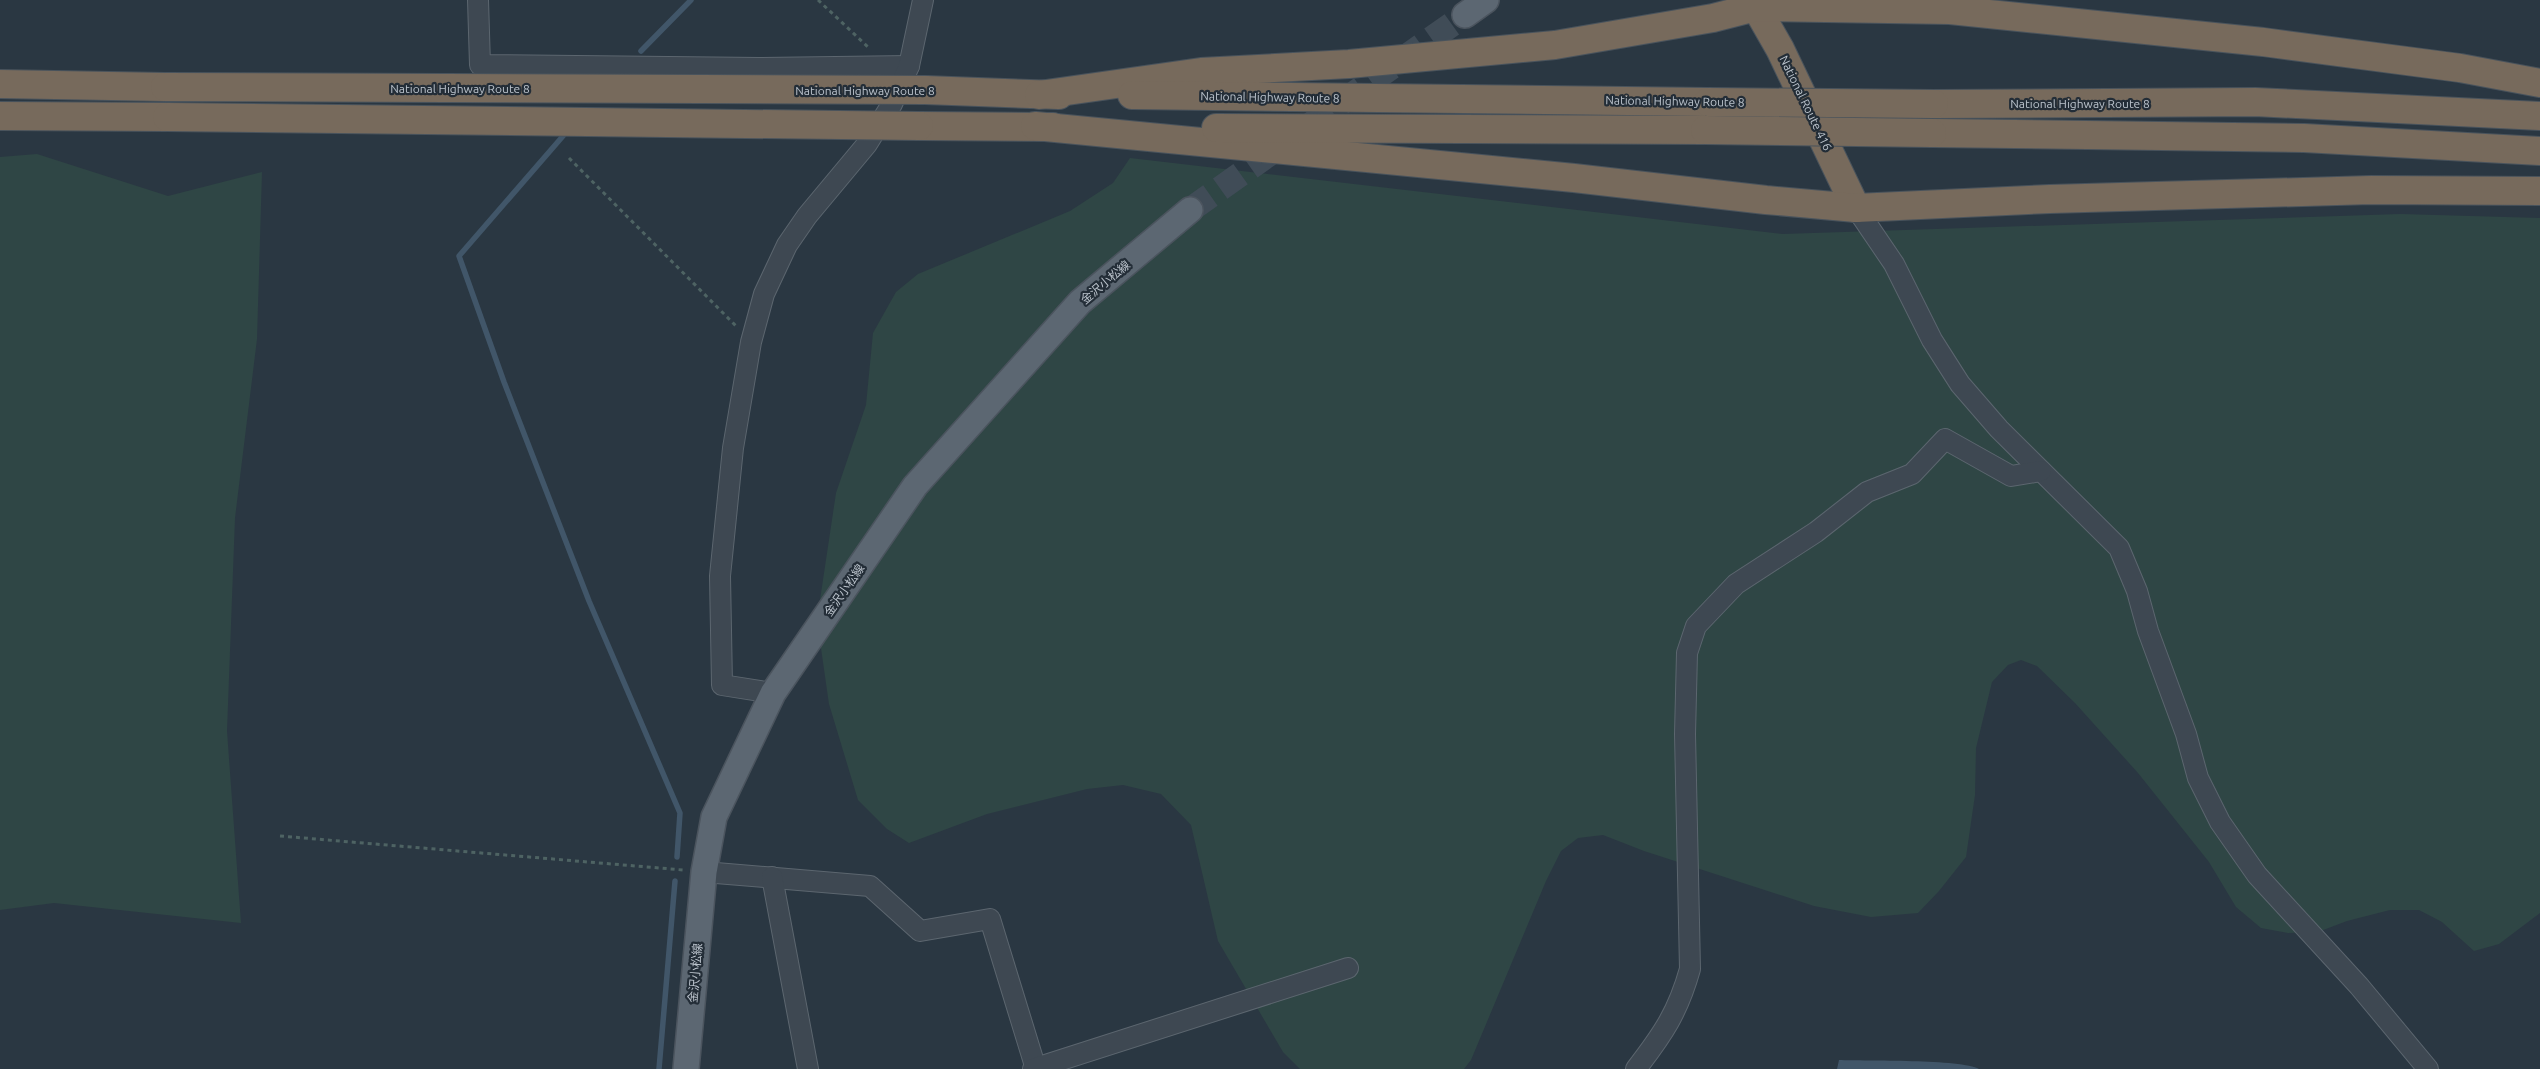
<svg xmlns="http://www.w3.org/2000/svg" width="2540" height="1069" font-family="Ubuntu,'Noto Sans JP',sans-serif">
	<rect width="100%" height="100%" fill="#2a3742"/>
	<!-- green -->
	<g fill="#2f4645">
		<path d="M37,154l131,42 94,-24 -5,167 -22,179 -8,213 14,192 -187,-20 -54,7v-753z"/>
		<path d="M1130,158l653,76 617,-20 140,4v695l-41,31 -25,7 -32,-29 -23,-12h-29l-43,11 -29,11 -30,1 -27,-5 -25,-21 -27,-45 -71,-89 -63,-70 -38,-37 -16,-6 -13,5 -16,17 -16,66 -1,47 -9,62 -27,34 -21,22 -47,4 -57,-11 -170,-55 -41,-16 -25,3 -17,13 -15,30 -75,179 -7,9h-164l-17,-17 -65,-111 -27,-116 -30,-31 -38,-9 -36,4 -100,25 -78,29 -22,-14 -29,-29 -29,-96 -12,-84 19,-127 30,-88 7,-72 23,-41 22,-18 152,-63 43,-28z"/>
	</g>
	<!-- water -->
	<path fill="#415669" d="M1839,1060c25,1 123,-1 140,9h-142z"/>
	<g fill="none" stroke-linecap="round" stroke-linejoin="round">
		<!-- stream -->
		<g stroke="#415669" stroke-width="5.5">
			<path d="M641,51l50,-51"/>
			<path d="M563,136l-104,120 45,126 85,219 91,212 -3,44"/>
			<path d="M659,1069l16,-188"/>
		</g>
		<!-- major-tunnel -->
		<path stroke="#404c57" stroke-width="25" stroke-dasharray="25 12" stroke-linecap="butt" d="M1190,210l275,-195"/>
		<defs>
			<g id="minor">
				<path d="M478,0l2,65 280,3 149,-2"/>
				<path d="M1856,208l38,56 38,76 28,44 39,45 120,119 18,43 11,40 38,103 12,44 22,44 37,53 102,111 69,83"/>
				<path d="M773,693l-51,-8 -2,-109 13,-128 18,-106 13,-48 23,-49 20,-29 60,-72 25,-40 17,-38 14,-66"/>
				<path d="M704,872l166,14 50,45 70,-12 46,150"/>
				<path d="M772,877l36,192"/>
				<path d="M1033,1069l315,-101"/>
				<path d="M1636,1069c27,-35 42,-57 54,-100l-5,-235 2,-81 9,-27 40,-42 80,-52 51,-40 45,-18 33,-35 66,37 30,-5"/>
			</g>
			<g id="major">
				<path d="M1465,15l21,-15"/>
				<path d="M686,1069l18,-197 10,-55 59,-124 142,-207 165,-184 110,-92"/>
			</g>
			<g id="highway">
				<path d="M1752,0l28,49 76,159"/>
				<path d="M0,84l165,3"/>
				<path d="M925,90l134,5"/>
				<path d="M1039,95l162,-23 148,-8 206,-19 158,-27 43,-11 194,3 313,32 197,26 80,15"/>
				<path d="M1132,95l576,7"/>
				<path d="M1934,104l321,-2 285,14"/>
				<path d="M0,116l167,1"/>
				<path d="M919,126l134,1"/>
				<path d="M1035,126l539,52 192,22 90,8 194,-9 321,-9 169,1"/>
				<path d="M1216,128l489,2"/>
				<path d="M1932,133l372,5 236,13"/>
			</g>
		</defs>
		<!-- minor casing -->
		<use href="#minor" stroke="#5c666f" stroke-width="22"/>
		<!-- major casing -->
		<use href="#major" stroke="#4b545e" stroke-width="28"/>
		<!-- highway casing -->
		<use href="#highway" stroke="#49535c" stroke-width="30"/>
		<!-- path -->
		<g stroke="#4e6363" stroke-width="3" stroke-dasharray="4 4" stroke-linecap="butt">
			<path d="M818,0l50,47"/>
			<path d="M569,158l167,168"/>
			<path d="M280,836l403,34"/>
		</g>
		<!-- minor -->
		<use href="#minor" stroke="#3e4852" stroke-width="20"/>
		<!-- major -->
		<use href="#major" stroke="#5c6772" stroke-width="25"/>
		<!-- highway -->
		<use href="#highway" stroke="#776a5c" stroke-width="28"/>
		<defs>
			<g id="highway-bridge">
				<path d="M165,87l760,3"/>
				<path d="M1708,102l226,2"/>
				<path d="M167,117l752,9"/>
				<path d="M1705,130l227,3"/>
			</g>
		</defs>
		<!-- highway-bridge casing -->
		<use href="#highway-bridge" stroke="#49535c" stroke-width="30" stroke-linecap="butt"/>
		<!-- highway-bridge -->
		<use href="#highway-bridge" stroke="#776a5c" stroke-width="28"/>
	</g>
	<g text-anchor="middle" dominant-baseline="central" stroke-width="4.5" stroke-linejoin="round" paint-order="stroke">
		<!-- street labels -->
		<g font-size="12" fill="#bbc3cc" stroke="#232d37">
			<text x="460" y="88">National Highway Route 8</text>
			<text x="865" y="90">National Highway Route 8</text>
			<text transform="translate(1270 97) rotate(1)">National Highway Route 8</text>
			<text transform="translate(1675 101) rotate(1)">National Highway Route 8</text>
			<text transform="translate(1806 103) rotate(64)">National Route 416</text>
			<text x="2080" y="103">National Highway Route 8</text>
			<text transform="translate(1105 282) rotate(-40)">金沢小松線</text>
			<text transform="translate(844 590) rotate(-55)">金沢小松線</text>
			<text transform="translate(695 973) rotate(-85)">金沢小松線</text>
		</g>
	</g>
</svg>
